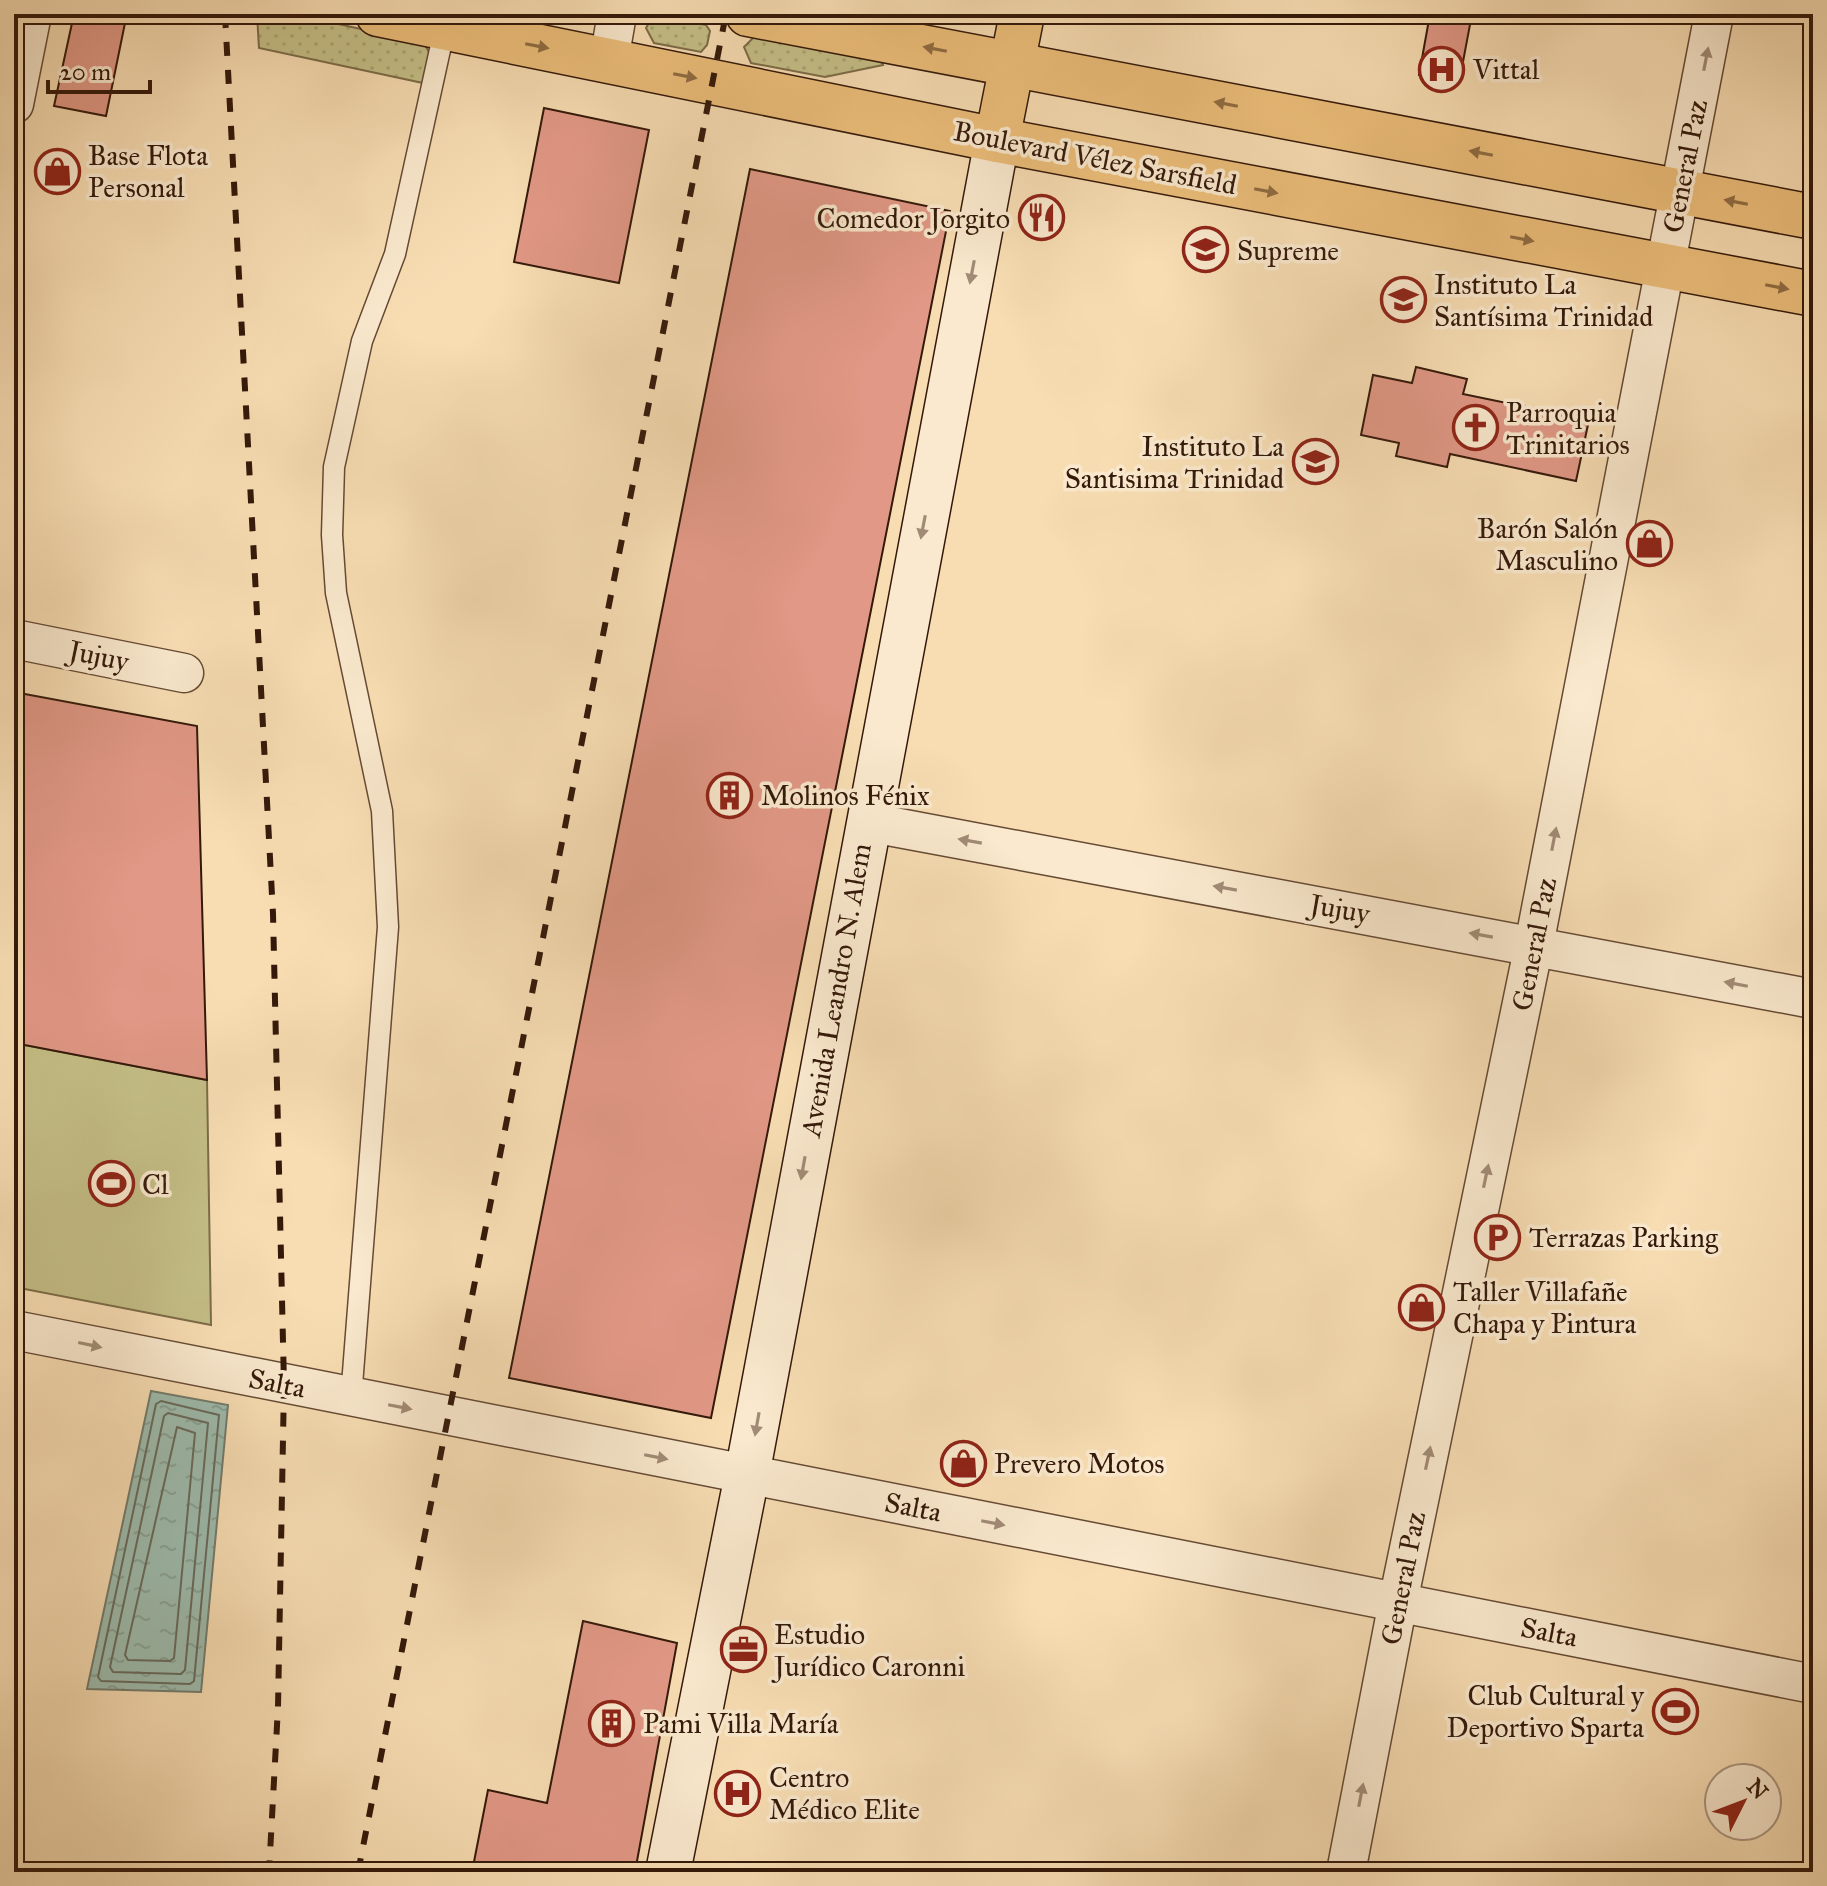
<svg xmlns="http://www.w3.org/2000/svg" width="1827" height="1886" font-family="'IM FELL Great Primer',serif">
	<defs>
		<pattern id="grass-dots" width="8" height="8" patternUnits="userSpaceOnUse" patternTransform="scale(2)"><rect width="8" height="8" fill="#c5bf87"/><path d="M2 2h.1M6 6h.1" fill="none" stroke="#aaa473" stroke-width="1.8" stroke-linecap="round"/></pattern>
		<pattern id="water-ripples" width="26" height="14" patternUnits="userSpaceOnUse" patternTransform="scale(2)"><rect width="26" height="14" fill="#9dbcae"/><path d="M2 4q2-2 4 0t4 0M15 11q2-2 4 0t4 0" fill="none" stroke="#88a194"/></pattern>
	</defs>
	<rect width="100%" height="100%" fill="#f8ddb3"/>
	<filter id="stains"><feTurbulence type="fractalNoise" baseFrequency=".0025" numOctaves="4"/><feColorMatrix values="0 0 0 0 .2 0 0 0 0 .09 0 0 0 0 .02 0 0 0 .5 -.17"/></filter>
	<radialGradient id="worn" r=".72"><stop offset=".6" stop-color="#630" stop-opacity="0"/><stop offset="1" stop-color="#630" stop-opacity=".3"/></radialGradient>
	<!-- grass -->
	<g fill="url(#grass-dots)" stroke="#7c6c48" stroke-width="2">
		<path d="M257,14h36l131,29 7,13 -8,27 -164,-35z"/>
		<path d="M660,16l46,9 4,6 -3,14 -6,7 -47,-9 -8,-15 4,-7z"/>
		<path d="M756,35l124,25 3,5 -58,12 -74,-14 -7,-16z"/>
	</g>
	<!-- park -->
	<path fill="#c5bf87" stroke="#7c6c48" stroke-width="2" d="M14,1043l193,37 4,245 -197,-38z"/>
	<!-- water -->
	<path fill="url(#water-ripples)" stroke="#737b6c" stroke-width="2" d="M151,1391l77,14 -27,287 -114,-3z"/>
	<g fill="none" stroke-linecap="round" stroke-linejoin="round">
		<!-- shore -->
		<g stroke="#686a5c" stroke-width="2">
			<path d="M161,1401l58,14 -25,266 -4,3 -89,-3 -3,-4 58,-273z"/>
			<path d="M168,1413l40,10 -23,247 -4,4 -68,-2 -3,-5 54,-251z"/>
			<path d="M177,1427l18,6 -21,225 -4,3 -42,-1 -3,-5z"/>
		</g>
	</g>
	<!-- building -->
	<g fill="#e19886" stroke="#34190a" stroke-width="2">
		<path d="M74,14l51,9 -19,93 -52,-10z"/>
		<path d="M1430,14h42l-13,69 -40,-8z"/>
		<path d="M544,108l105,22 -30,153 -105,-21z"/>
		<path d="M750,169l200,42 -239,1207 -202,-40z"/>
		<path d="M1416,367l51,12 -4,15 126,26 -13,61 -126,-27 -3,13 -51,-11 3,-13 -38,-8 12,-60 39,8z"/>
		<path d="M14,692l183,34 10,354 -193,-37z"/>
		<path d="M583,1621l94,22 -42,229h-163l16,-82 59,13z"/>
	</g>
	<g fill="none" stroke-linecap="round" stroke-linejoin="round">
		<defs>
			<path id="lane" d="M351,1398l37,-471 -6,-116 -46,-218 -4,-58 2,-68 28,-126 33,-87 50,-227"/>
			<g id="street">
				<path d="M609,60l8,-46"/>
				<path d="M14,104l18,-90"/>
				<path d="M14,639l170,34"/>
				<path d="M867,822l946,177"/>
				<path d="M14,1330l1799,354"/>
				<path d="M1346,1872l52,-270 136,-657 180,-931"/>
			</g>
			<path id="secondary" d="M668,1872l79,-397 250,-1335"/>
			<path id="primary" d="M997,140l25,-126"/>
			<g id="highway">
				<path d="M378,14l619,126 816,154"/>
				<path d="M748,14l1065,203"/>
			</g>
		</defs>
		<!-- lane casing -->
		<use href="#lane" stroke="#654a34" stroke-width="23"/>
		<!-- street casing -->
		<use href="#street" stroke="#654a34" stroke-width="41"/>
		<!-- secondary casing -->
		<use href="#secondary" stroke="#34190a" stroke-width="47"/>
		<!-- primary casing -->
		<use href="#primary" stroke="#34190a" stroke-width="47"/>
		<!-- highway casing -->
		<use href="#highway" stroke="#34190a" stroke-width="47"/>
		<!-- lane -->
		<use href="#lane" stroke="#fae9ce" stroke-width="20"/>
		<!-- street -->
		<use href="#street" stroke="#fae9ce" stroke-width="38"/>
		<!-- secondary -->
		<use href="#secondary" stroke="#fae9ce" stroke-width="44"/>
		<!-- primary -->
		<use href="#primary" stroke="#ecbe7a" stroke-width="44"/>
		<!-- highway -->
		<use href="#highway" stroke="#ecbe7a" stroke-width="44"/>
		<!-- rail -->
		<g stroke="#34190a" stroke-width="6" stroke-dasharray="14 14" stroke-linecap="butt">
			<path d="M225,14l48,900 11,471 -6,322 -9,165"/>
			<path d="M358,1872l368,-1858"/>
		</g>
	</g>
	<!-- one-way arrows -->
	<defs><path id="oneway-solid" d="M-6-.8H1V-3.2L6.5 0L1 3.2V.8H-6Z" transform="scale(2)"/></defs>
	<g fill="#906c42">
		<use href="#oneway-solid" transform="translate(537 46) rotate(11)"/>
		<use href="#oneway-solid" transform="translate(935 49) rotate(-169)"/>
		<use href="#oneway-solid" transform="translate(685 76) rotate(11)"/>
		<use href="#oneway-solid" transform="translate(1226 104) rotate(-169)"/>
		<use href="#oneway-solid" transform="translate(1481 153) rotate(-169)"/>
		<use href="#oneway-solid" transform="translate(1266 191) rotate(11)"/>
		<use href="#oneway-solid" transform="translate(1736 202) rotate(-169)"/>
		<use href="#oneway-solid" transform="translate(1522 239) rotate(11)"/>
		<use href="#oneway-solid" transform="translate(1777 287) rotate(11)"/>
	</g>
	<g fill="#a18b76">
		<use href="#oneway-solid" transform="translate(1706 59) rotate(-79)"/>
		<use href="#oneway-solid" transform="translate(972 272) rotate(101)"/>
		<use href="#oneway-solid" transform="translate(923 527) rotate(101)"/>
		<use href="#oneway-solid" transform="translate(1554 839) rotate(-79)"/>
		<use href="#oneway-solid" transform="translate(970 841) rotate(-170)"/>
		<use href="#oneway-solid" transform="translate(1225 888) rotate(-170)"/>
		<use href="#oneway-solid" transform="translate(1481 935) rotate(-170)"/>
		<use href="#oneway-solid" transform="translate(1736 984) rotate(-169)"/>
		<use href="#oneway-solid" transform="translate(803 1168) rotate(100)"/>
		<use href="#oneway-solid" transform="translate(1486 1176) rotate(-78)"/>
		<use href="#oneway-solid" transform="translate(90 1345) rotate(12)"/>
		<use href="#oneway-solid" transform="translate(400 1407) rotate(11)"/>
		<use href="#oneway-solid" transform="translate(757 1424) rotate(100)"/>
		<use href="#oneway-solid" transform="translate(656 1457) rotate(11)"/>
		<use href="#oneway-solid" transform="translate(1428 1458) rotate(-78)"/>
		<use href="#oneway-solid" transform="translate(993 1523) rotate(11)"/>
		<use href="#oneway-solid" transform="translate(1361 1795) rotate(-79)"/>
	</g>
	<!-- icons -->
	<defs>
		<symbol id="hospital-ring" viewBox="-11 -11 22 22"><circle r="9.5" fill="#fae9ce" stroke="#8f2418" stroke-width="1.5"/><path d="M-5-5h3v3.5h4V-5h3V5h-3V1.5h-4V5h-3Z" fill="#8f2418"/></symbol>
		<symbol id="shop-ring" viewBox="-11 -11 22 22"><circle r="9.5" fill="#fae9ce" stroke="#8f2418" stroke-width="1.5"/><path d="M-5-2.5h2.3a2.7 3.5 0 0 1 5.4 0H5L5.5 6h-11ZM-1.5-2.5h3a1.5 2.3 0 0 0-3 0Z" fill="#8f2418"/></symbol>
		<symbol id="restaurant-ring" viewBox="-11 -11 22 22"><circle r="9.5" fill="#fae9ce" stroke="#8f2418" stroke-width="1.5"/><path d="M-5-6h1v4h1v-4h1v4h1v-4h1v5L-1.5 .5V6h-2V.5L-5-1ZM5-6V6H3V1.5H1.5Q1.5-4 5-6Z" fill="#8f2418"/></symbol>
		<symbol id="school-ring" viewBox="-11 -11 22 22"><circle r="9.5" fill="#fae9ce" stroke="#8f2418" stroke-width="1.5"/><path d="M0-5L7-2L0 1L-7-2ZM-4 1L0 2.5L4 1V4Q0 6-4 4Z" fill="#8f2418"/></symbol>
		<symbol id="church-ring" viewBox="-11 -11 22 22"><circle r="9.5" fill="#fae9ce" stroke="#8f2418" stroke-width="1.5"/><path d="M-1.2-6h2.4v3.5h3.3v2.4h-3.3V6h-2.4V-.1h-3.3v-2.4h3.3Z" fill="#8f2418"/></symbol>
		<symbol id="building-ring" viewBox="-11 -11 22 22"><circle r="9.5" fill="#fae9ce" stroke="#8f2418" stroke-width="1.5"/><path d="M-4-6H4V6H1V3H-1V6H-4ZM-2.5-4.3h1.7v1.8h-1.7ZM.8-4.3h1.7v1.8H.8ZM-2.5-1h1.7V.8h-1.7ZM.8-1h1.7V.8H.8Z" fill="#8f2418"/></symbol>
		<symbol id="stadium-ring" viewBox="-11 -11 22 22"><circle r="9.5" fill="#fae9ce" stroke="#8f2418" stroke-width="1.5"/><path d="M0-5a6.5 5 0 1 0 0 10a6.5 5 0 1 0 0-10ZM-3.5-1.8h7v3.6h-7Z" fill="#8f2418"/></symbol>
		<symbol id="parking-ring" viewBox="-11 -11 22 22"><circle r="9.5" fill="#fae9ce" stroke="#8f2418" stroke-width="1.5"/><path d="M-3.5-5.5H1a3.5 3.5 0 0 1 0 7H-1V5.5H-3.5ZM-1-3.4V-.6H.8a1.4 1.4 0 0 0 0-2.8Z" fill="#8f2418"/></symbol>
		<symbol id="office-ring" viewBox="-11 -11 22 22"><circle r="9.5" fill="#fae9ce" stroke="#8f2418" stroke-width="1.5"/><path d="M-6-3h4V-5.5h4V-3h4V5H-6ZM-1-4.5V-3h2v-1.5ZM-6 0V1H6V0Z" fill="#8f2418"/></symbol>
	</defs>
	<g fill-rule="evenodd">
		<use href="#hospital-ring" x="1416" y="44" width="51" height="51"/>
		<use href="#shop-ring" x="32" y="146" width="51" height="51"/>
		<use href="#restaurant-ring" x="1016" y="192" width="51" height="51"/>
		<use href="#school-ring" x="1180" y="224" width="51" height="51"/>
		<use href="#school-ring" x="1378" y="274" width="51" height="51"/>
		<use href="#church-ring" x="1450" y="402" width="51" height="51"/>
		<use href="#school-ring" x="1290" y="436" width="51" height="51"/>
		<use href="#shop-ring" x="1624" y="518" width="51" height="51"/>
		<use href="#building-ring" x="704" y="770" width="51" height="51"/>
		<use href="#stadium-ring" x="86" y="1158" width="51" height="51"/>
		<use href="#parking-ring" x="1472" y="1212" width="51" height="51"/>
		<use href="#shop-ring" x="1396" y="1282" width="51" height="51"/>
		<use href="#shop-ring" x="938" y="1438" width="51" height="51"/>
		<use href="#office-ring" x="718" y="1624" width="51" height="51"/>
		<use href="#stadium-ring" x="1650" y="1686" width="51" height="51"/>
		<use href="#building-ring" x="586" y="1698" width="51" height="51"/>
		<use href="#hospital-ring" x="712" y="1768" width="51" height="51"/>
	</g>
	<g text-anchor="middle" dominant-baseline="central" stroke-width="7" stroke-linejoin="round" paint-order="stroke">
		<!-- poi labels -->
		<g font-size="28" fill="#34190a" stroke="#fae9ce" text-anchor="start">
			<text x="1473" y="69">Vittal</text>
			<text x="88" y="155">Base Flota<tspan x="88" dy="32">Personal</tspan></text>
			<text x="1010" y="218" text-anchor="end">Comedor Jorgito</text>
			<text x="1237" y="250">Supreme</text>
			<text x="1434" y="284">Instituto La<tspan x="1434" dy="32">Santísima Trinidad</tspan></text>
			<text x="1506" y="412">Parroquia<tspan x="1506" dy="32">Trinitarios</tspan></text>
			<text x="1284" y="446" text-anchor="end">Instituto La<tspan x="1284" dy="32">Santisima Trinidad</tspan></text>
			<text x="1618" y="528" text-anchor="end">Barón Salón<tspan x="1618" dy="32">Masculino</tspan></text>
			<text x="761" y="795">Molinos Fénix</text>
			<text x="142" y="1184">Cl</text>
			<text x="1529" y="1237">Terrazas Parking</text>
			<text x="1453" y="1291">Taller Villafañe<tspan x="1453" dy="32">Chapa y Pintura</tspan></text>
			<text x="994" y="1463">Prevero Motos</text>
			<text x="774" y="1634">Estudio<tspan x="774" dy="32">Jurídico Caronni</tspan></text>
			<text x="1644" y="1695" text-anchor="end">Club Cultural y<tspan x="1644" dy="32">Deportivo Sparta</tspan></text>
			<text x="643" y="1723">Pami Villa María</text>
			<text x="769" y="1777">Centro<tspan x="769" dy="32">Médico Elite</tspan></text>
		</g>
		<!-- street labels -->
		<g font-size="28" fill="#34190a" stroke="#fae9ce">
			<text transform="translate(1095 158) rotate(11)">Boulevard Vélez Sarsfield</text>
			<text transform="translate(1685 166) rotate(-79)">General Paz</text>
			<text transform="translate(99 656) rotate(12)">Jujuy</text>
			<text transform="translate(1340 909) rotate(10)">Jujuy</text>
			<text transform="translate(1534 944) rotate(-79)">General Paz</text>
			<text transform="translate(836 990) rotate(-80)">Avenida Leandro N. Alem</text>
			<text transform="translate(277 1383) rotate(11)">Salta</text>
			<text transform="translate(913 1507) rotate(11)">Salta</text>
			<text transform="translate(1403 1578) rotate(-79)">General Paz</text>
			<text transform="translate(1549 1632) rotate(11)">Salta</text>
		</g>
	</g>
	<!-- margin -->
	<rect width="1827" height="1886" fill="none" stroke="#f8ddb3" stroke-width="48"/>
	<rect x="16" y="16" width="1795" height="1854" fill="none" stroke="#34190a" stroke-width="4"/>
	<rect x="24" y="24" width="1779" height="1838" fill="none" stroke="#34190a" stroke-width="2"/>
	<!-- north arrow -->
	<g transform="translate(1743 1802) rotate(48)"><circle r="38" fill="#fae9ce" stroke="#ab9680" stroke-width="2"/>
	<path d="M0-6L14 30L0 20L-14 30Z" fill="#8f2418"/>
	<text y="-12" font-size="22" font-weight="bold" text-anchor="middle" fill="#34190a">N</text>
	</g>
	<!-- scale -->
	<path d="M48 80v12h102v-12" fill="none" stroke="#34190a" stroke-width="4"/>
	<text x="60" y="80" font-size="24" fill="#34190a" stroke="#fae9ce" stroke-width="6" paint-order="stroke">20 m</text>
	<rect width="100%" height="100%" filter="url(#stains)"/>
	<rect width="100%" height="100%" fill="url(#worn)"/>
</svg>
